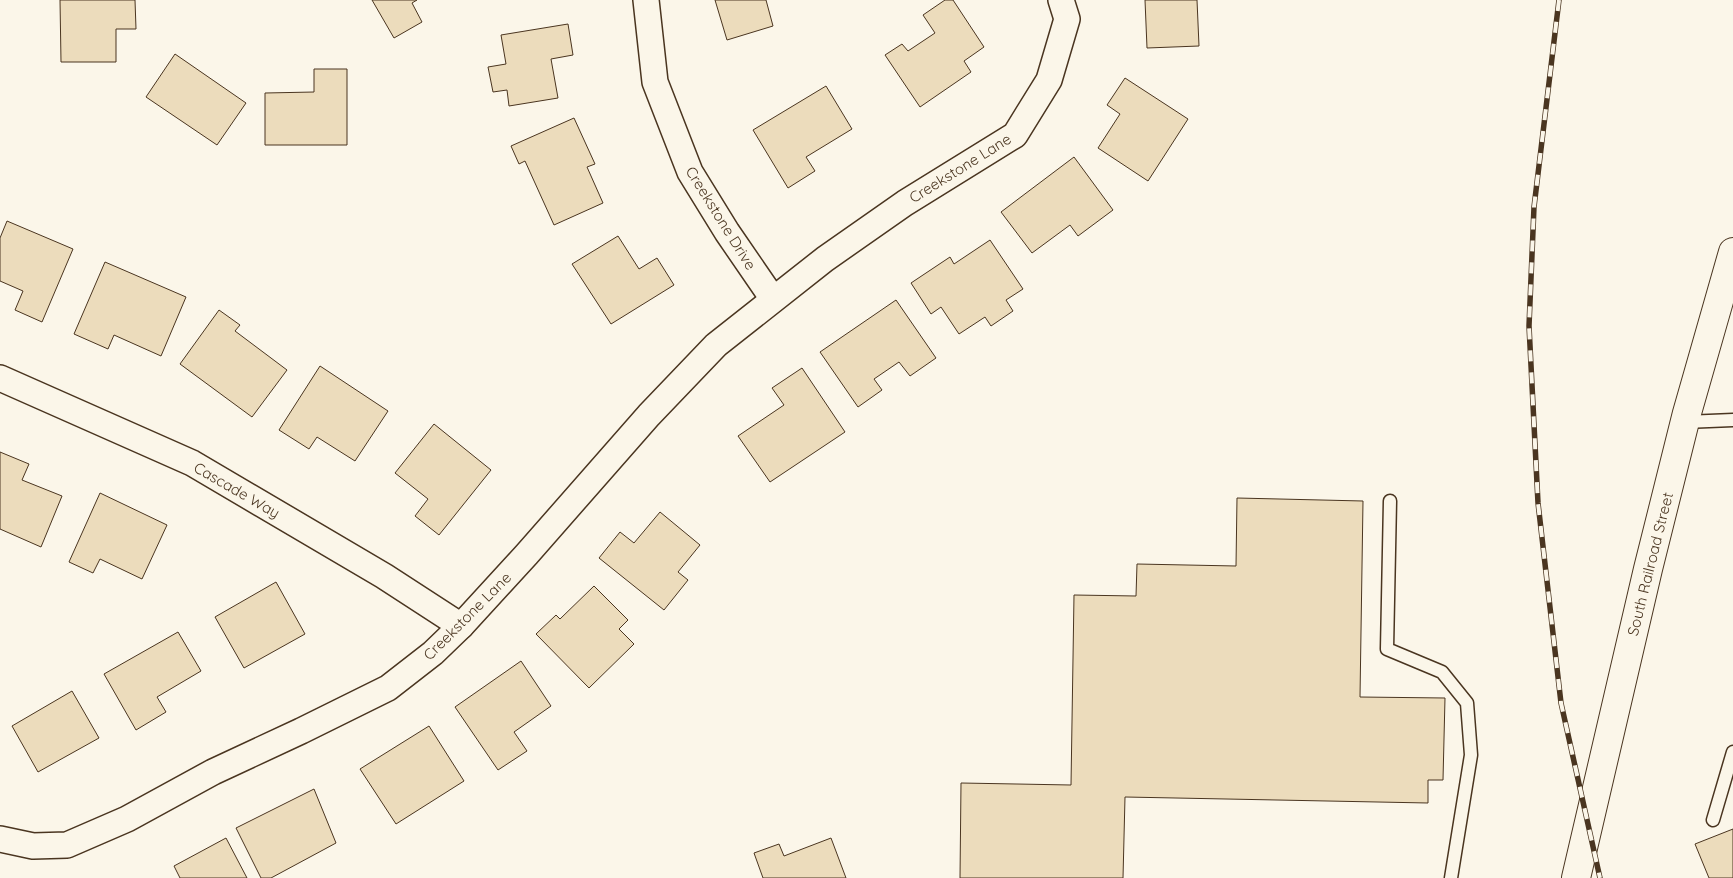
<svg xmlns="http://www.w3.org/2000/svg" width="1733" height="878" font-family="Quicksand,sans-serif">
	<rect width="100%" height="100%" fill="#fbf6e9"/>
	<!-- building -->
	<g fill="#ecdcbc" stroke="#4a3520">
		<path d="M60,0h75l1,29h-20v33h-55z"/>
		<path d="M372,0h45l-5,3 10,19 -28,16z"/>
		<path d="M715,0h51l7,26 -46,14z"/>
		<path d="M945,0h8l31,47 -20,14 7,11 -51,35 -35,-52 17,-11 6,7 27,-18 -12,-18z"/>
		<path d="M1145,0h52l2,46 -52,2z"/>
		<path d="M568,24l5,31 -22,4 7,39 -49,8 -2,-16 -14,2 -5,-25 18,-3 -5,-29z"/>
		<path d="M175,54l71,49 -29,42 -71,-48z"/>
		<path d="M314,69h33v76h-82v-52l49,-1z"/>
		<path d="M1125,78l63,41 -40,62 -50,-33 22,-34 -13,-9z"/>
		<path d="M826,86l26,43 -46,28 9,14 -27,17 -35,-58z"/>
		<path d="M574,118l21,46 -8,3 16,36 -49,22 -29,-64 -6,3 -8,-18z"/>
		<path d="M1074,157l39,53 -35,26 -8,-11 -38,28 -31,-41z"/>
		<path d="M7,221l66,28 -31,73 -27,-12 8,-19 -23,-10v-43z"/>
		<path d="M618,236l21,33 18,-11 17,27 -63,39 -39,-60z"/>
		<path d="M990,240l33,49 -17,11 7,11 -22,15 -6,-9 -26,17 -18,-27 -10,7 -20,-31 39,-26 4,7z"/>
		<path d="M105,262l81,35 -25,59 -47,-21 -6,14 -34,-15z"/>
		<path d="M896,300l40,58 -26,18 -11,-14 -25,17 8,11 -24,17 -38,-55z"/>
		<path d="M219,310l21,15 -5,6 52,39 -35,47 -72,-53z"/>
		<path d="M320,366l68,45 -33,50 -38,-24 -8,12 -30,-19z"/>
		<path d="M802,368l43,64 -75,50 -32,-46 46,-31 -12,-17z"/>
		<path d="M434,424l57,46 -52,65 -24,-19 13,-17 -33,-26z"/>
		<path d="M0,452l29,12 -7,16 40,16 -21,51 -41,-18z"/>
		<path d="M100,493l67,32 -25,54 -42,-20 -7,14 -24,-11z"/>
		<path d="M1237,498l126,3 -3,196 85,1 -2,82h-15v23l-303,-6 -2,81h-163l1,-95 110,2 3,-190 62,1 1,-32 99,2z"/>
		<path d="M660,512l40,33 -22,27 10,8 -24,30 -65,-52 21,-26 14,11z"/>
		<path d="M276,582l29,52 -61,34 -29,-51z"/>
		<path d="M594,586l34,34 -9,9 15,15 -45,44 -53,-54 20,-19 4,4z"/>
		<path d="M178,632l23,39 -44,26 9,15 -30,18 -32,-56z"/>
		<path d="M521,661l30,45 -37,26 13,19 -29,19 -43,-63z"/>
		<path d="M72,691l27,47 -61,34 -26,-46z"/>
		<path d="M429,726l35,55 -68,43 -36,-55z"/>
		<path d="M314,789l22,54 -65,35h-10l-25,-50z"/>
		<path d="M1733,829v49h-24l-14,-34z"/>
		<path d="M226,838l21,40h-67l-6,-12z"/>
		<path d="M831,838l15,40h-83l-9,-25 25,-9 5,12z"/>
	</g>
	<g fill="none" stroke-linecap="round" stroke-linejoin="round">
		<defs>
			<g id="lane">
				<path d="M1685,422l48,-2"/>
				<path d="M1390,501l-3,148 55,23 25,31 4,52 -20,123"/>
				<path d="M1713,820l20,-68"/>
			</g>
			<g id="street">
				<path d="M646,0l9,82 35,90 37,60 46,67"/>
				<path d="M0,378l192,85 192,113 77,50"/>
				<path d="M0,839l33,7 34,-1 60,-26 86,-47 88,-41 87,-43 45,-35 28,-27 66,-72 122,-139 67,-70 109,-86 80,-56 110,-68 34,-55 18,-61 -6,-19"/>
			</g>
			<path id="secondary" d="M1576,878l72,-309 39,-156 46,-161"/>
		</defs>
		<!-- lane casing -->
		<use href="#lane" stroke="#4a3520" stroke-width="15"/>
		<!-- street casing -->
		<use href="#street" stroke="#4a3520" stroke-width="28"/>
		<!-- secondary casing -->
		<use href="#secondary" stroke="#4a3520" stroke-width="30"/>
		<!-- lane -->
		<use href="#lane" stroke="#fbf6e9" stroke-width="12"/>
		<!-- street -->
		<use href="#street" stroke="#fbf6e9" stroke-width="25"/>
		<!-- secondary -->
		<use href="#secondary" stroke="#fbf6e9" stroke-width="28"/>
		<defs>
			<path id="rail" d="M1559,0l-25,207 -5,119 9,177 23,200 39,175"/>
		</defs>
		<!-- rail casing -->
		<use href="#rail" stroke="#4a3520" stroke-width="5.5"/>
		<!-- rail -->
		<use href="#rail" stroke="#fbf6e9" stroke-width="4" stroke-dasharray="11" stroke-linecap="butt"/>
	</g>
	<g text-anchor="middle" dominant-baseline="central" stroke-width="4" stroke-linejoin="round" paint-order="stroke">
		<!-- street labels -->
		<g font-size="15" fill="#4a3520" stroke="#fbf6e9">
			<text transform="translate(960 168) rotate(-32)">Creekstone Lane</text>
			<text transform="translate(721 218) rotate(58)">Creekstone Drive</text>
			<text transform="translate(237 490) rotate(30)">Cascade Way</text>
			<text transform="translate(1650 564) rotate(-76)">South Railroad Street</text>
			<text transform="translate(467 616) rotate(-45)">Creekstone Lane</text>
		</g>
	</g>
</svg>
